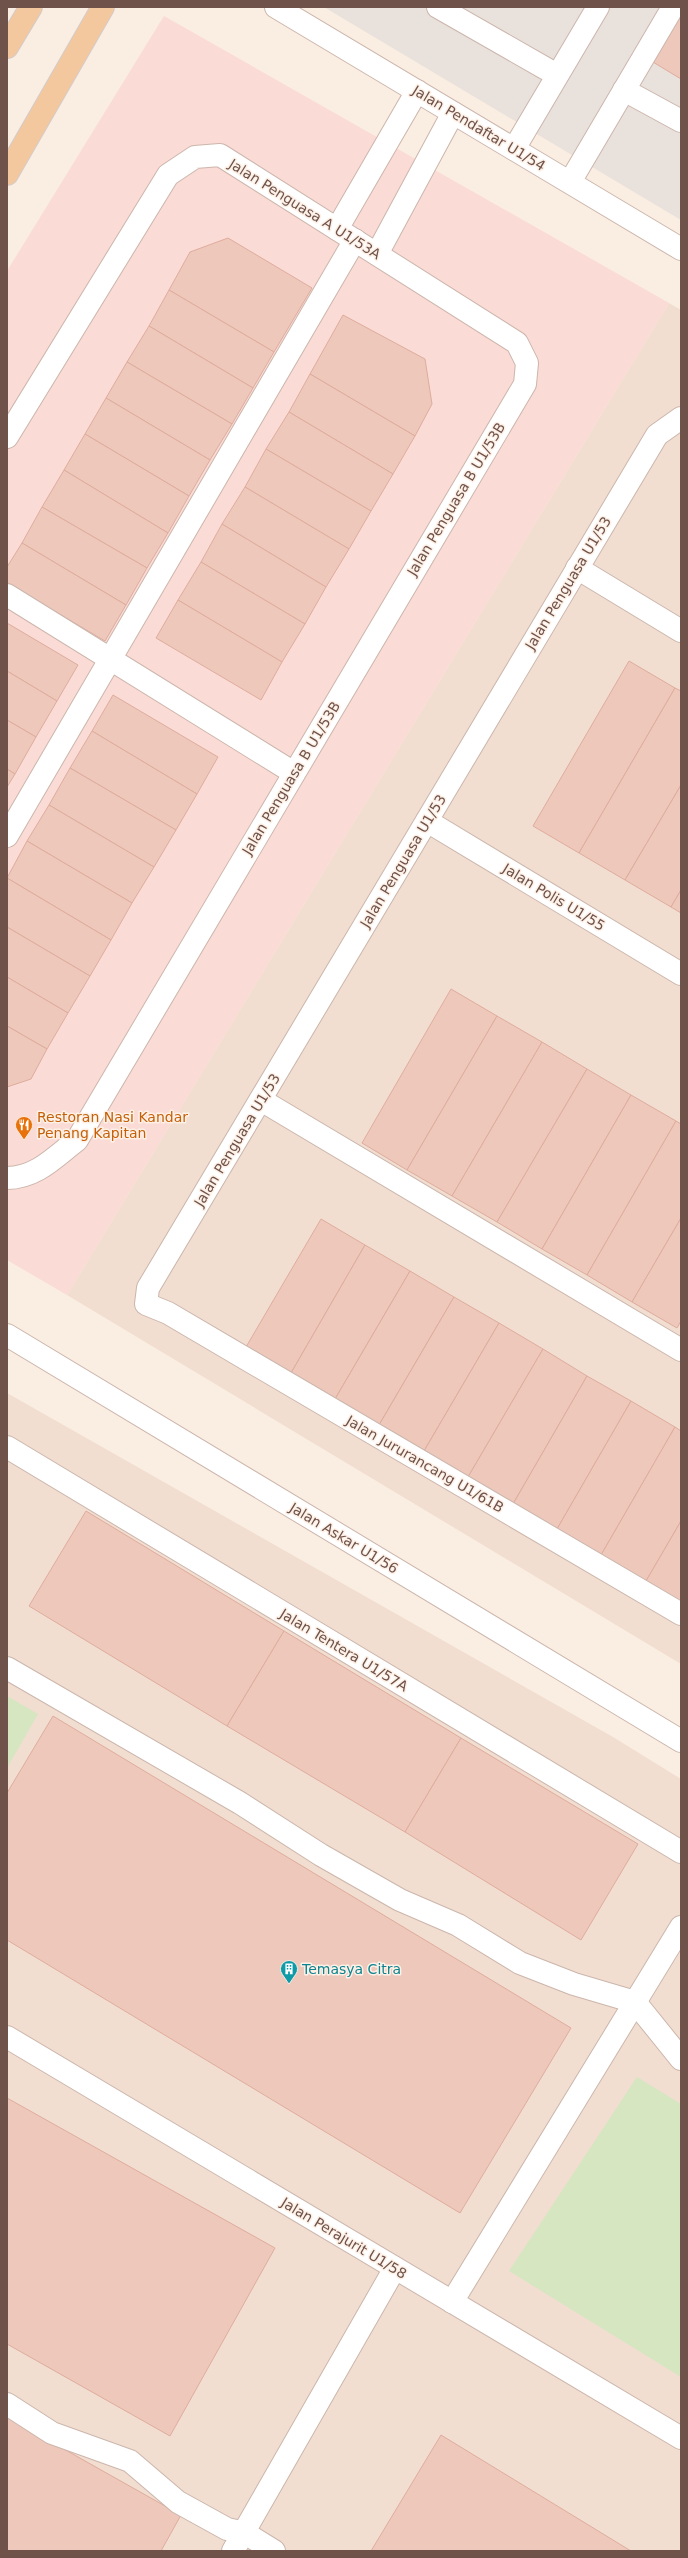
<svg xmlns="http://www.w3.org/2000/svg" width="688" height="2558" font-family="'DejaVu Sans',sans-serif">
	<rect width="100%" height="100%" fill="#faede1"/>
	<!-- residential -->
	<g fill="#f1ded0">
		<path d="M669,303l12,7v1354l-614,-369z"/>
		<path d="M7,1393l606,344 68,42v772h-674z"/>
	</g>
	<!-- commercial -->
	<path fill="#fadbd5" d="M164,16l505,287 -602,992 -60,-35v-989z"/>
	<!-- industrial -->
	<path fill="#e9e1dc" d="M324,7h357v213z"/>
	<!-- green -->
	<g fill="#d5e6c1">
		<path d="M7,1696l31,18 -31,54z"/>
		<path d="M637,2077l44,27v273l-172,-106z"/>
	</g>
	<!-- building -->
	<g fill="#edc8bb" stroke="#dfac9d">
		<path d="M681,7v72l-33,-20z"/>
		<path d="M228,238l84,50 -38,64 -105,-62 21,-38z"/>
		<path d="M169,290l105,62 -21,36 -104,-62z"/>
		<path d="M343,315l82,44 7,45 -17,32 -105,-62z"/>
		<path d="M149,326l104,62 -21,36 -105,-62z"/>
		<path d="M127,362l105,62 -22,36 -104,-62z"/>
		<path d="M310,374l105,62 -22,38 -104,-62z"/>
		<path d="M106,398l104,62 -21,36 -104,-62z"/>
		<path d="M289,412l104,62 -22,37 -105,-62z"/>
		<path d="M85,434l104,62 -21,37 -104,-63z"/>
		<path d="M266,449l105,62 -22,38 -104,-62z"/>
		<path d="M64,470l104,63 -21,35 -105,-61z"/>
		<path d="M245,487l104,62 -23,38 -104,-63z"/>
		<path d="M42,507l105,61 -21,37 -104,-62z"/>
		<path d="M222,524l104,63 -21,37 -104,-62z"/>
		<path d="M22,543l104,62 -21,36 -98,-58v-16z"/>
		<path d="M201,562l104,62 -23,38 -104,-62z"/>
		<path d="M178,600l104,62 -21,38 -105,-62z"/>
		<path d="M7,623l71,42 -21,36 -50,-30z"/>
		<path d="M629,661l46,27 -96,165 -46,-27z"/>
		<path d="M7,671l50,30 -21,36 -29,-17z"/>
		<path d="M675,688l6,3v94l-56,95 -46,-27z"/>
		<path d="M113,695l105,62 -21,37 -105,-63z"/>
		<path d="M7,720l29,17 -21,37 -8,-5z"/>
		<path d="M92,731l105,63 -21,36 -106,-62z"/>
		<path d="M70,768l106,62 -22,37 -105,-62z"/>
		<path d="M7,769l8,5 -8,13z"/>
		<path d="M681,785v105l-10,17 -46,-27z"/>
		<path d="M49,805l105,62 -22,36 -105,-62z"/>
		<path d="M27,841l105,62 -21,37 -104,-62z"/>
		<path d="M7,878l104,62 -21,36 -83,-49z"/>
		<path d="M681,890v23l-10,-6z"/>
		<path d="M7,927l83,49 -22,37 -61,-36z"/>
		<path d="M7,977l61,36 -21,36 -40,-23z"/>
		<path d="M451,989l46,27 -90,154 -45,-27z"/>
		<path d="M497,1016l45,26 -90,154 -45,-26z"/>
		<path d="M7,1026l40,23 -16,30 -24,8z"/>
		<path d="M542,1042l45,27 -90,153 -45,-26z"/>
		<path d="M587,1069l44,26 -89,154 -45,-27z"/>
		<path d="M631,1095l45,26 -89,154 -45,-26z"/>
		<path d="M676,1121l5,3v94l-49,84 -45,-27z"/>
		<path d="M681,1218v103l-4,7 -45,-26z"/>
		<path d="M321,1219l44,26 -74,128 -45,-26z"/>
		<path d="M365,1245l45,26 -75,128 -44,-26z"/>
		<path d="M410,1271l44,26 -75,128 -44,-26z"/>
		<path d="M454,1297l45,26 -75,128 -45,-26z"/>
		<path d="M499,1323l44,26 -75,128 -44,-26z"/>
		<path d="M543,1349l44,27 -74,128 -45,-27z"/>
		<path d="M587,1376l44,25 -74,128 -44,-25z"/>
		<path d="M631,1401l44,26 -74,128 -44,-26z"/>
		<path d="M675,1427l6,4v90l-35,60 -45,-26z"/>
		<path d="M86,1511l198,120 -57,95 -198,-120z"/>
		<path d="M681,1521v81l-35,-21z"/>
		<path d="M284,1631l177,107 -56,94 -178,-106z"/>
		<path d="M53,1716l518,312 -111,185 -453,-273v-147z"/>
		<path d="M461,1738l177,106 -57,96 -176,-108z"/>
		<path d="M7,2098l268,150 -105,188 -163,-92z"/>
		<path d="M7,2417l174,98 -20,36h-154z"/>
		<path d="M441,2435l190,116h-260z"/>
	</g>
	<g fill="none" stroke-linecap="round" stroke-linejoin="round">
		<defs>
			<g id="minor">
				<path d="M276,7l405,242"/>
				<path d="M438,7l119,68"/>
				<path d="M624,90l57,31"/>
				<path d="M514,149l84,-142"/>
				<path d="M570,182l103,-175"/>
				<path d="M337,229l80,-138"/>
				<path d="M377,254l76,-141"/>
				<path d="M681,418l-24,17 -509,853 -2,16 22,9 513,301"/>
				<path d="M7,437l161,-262 27,-18 25,-2 297,188 10,20 -2,21 -448,756c-22,17 -41,38 -70,38"/>
				<path d="M577,568l104,63"/>
				<path d="M7,595l287,178"/>
				<path d="M427,821l254,153"/>
				<path d="M7,836l348,-596"/>
				<path d="M261,1100l420,250"/>
				<path d="M7,1335l674,406"/>
				<path d="M7,1447l674,405"/>
				<path d="M7,1668l233,135 81,52 79,45 58,25 62,38 54,21 61,18 46,57"/>
				<path d="M7,2037l674,401"/>
				<path d="M452,2302l229,-375"/>
				<path d="M7,2404l45,29 78,28 48,41 49,27 18,4 29,18"/>
				<path d="M233,2551l162,-283"/>
			</g>
			<g id="major">
				<path d="M7,47l24,-40"/>
				<path d="M7,174l96,-167"/>
			</g>
		</defs>
		<!-- minor casing -->
		<use href="#minor" stroke="#ccb6ac" stroke-width="24"/>
		<!-- major casing -->
		<use href="#major" stroke="#d4cbc9" stroke-width="24"/>
		<!-- minor -->
		<use href="#minor" stroke="#fff" stroke-width="22"/>
		<!-- major -->
		<use href="#major" stroke="#f4c89e" stroke-width="22"/>
	</g>
	<!-- icons -->
	<defs>
		<symbol id="restaurant-pin" viewBox="-11 -11 22 30"><path d="M0 17L-7.5 6A9.5 9.5 0 1 1 7.5 6Z" fill="#e8710a" stroke="#fdf1e7"/><path d="M-5-6h1v4h1v-4h1v4h1v-4h1v5L-1.5 .5V6h-2V.5L-5-1ZM5-6V6H3V1.5H1.5Q1.5-4 5-6Z" fill="#fff"/></symbol>
		<symbol id="building-pin" viewBox="-11 -11 22 30"><path d="M0 17L-7.5 6A9.5 9.5 0 1 1 7.5 6Z" fill="#0f9aa8" stroke="#fdf1e7"/><path d="M-4-6H4V6H1V3H-1V6H-4ZM-2.5-4.3h1.7v1.8h-1.7ZM.8-4.3h1.7v1.8H.8ZM-2.5-1h1.7V.8h-1.7ZM.8-1h1.7V.8H.8Z" fill="#fff"/></symbol>
	</defs>
	<g fill-rule="evenodd">
		<use href="#restaurant-pin" x="14" y="1115" width="20" height="27"/>
		<use href="#building-pin" x="279" y="1959" width="20" height="27"/>
	</g>
	<g text-anchor="middle" dominant-baseline="central" stroke-width="3" stroke-linejoin="round" paint-order="stroke">
		<!-- street labels -->
		<g font-size="14" fill="#6f524a" stroke="#fdf1e7">
			<text transform="translate(479 128) rotate(31)">Jalan Pendaftar U1/54</text>
			<text transform="translate(305 209) rotate(32)">Jalan Penguasa A U1/53A</text>
			<text transform="translate(456 499) rotate(-59)">Jalan Penguasa B U1/53B</text>
			<text transform="translate(568 583) rotate(-59)">Jalan Penguasa U1/53</text>
			<text transform="translate(291 778) rotate(-59)">Jalan Penguasa B U1/53B</text>
			<text transform="translate(403 861) rotate(-59)">Jalan Penguasa U1/53</text>
			<text transform="translate(554 897) rotate(31)">Jalan Polis U1/55</text>
			<text transform="translate(237 1140) rotate(-59)">Jalan Penguasa U1/53</text>
			<text transform="translate(425 1464) rotate(30)">Jalan Jururancang U1/61B</text>
			<text transform="translate(344 1538) rotate(31)">Jalan Askar U1/56</text>
			<text transform="translate(344 1650) rotate(31)">Jalan Tentera U1/57A</text>
			<text transform="translate(344 2238) rotate(31)">Jalan Perajurit U1/58</text>
		</g>
		<!-- food labels -->
		<g font-size="14" fill="#c56008" stroke="#fdf1e7" text-anchor="start">
			<text x="37" y="1117">Restoran Nasi Kandar<tspan x="37" dy="16">Penang Kapitan</tspan></text>
		</g>
		<!-- culture labels -->
		<g font-size="14" fill="#0d838f" stroke="#fdf1e7" text-anchor="start">
			<text x="302" y="1969">Temasya Citra</text>
		</g>
	</g>
	<!-- border -->
	<rect width="688" height="2558" fill="none" stroke="#6f524a" stroke-width="16"/>
</svg>
